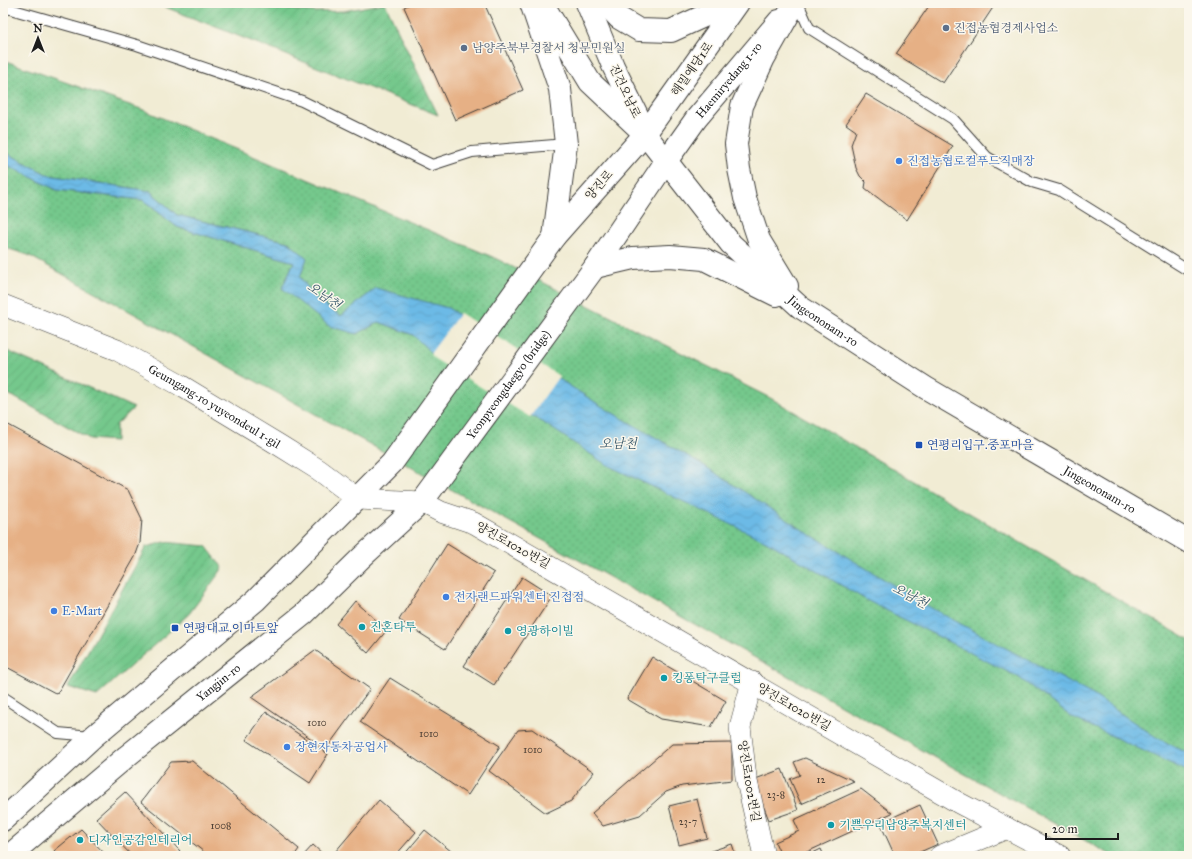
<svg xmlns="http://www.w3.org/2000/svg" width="1192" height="859" font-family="'IM FELL Great Primer','Noto Serif KR',serif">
	<defs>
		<pattern id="grass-dots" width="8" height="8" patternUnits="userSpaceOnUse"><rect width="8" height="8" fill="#75c88c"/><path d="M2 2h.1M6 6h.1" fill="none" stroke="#65ab78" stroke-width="1.8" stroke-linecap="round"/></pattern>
		<pattern id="garden-furrows" width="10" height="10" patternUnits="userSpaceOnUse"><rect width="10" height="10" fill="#75c88c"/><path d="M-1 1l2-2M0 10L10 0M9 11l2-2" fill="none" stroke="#65ab78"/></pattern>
		<pattern id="water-waves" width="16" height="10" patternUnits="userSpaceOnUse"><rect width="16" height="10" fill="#6cbae6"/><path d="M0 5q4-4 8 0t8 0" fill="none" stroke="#5d9fc5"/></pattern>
	</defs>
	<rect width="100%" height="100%" fill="#fbf7ec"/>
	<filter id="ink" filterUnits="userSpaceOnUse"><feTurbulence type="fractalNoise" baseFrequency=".025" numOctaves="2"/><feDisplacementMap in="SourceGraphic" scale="8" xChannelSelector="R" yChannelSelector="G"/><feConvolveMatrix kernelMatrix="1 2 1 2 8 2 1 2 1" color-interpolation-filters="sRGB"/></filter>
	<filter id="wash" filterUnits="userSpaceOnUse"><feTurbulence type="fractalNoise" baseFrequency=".012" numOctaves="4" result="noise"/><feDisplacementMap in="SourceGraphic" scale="16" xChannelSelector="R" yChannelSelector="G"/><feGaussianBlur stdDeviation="0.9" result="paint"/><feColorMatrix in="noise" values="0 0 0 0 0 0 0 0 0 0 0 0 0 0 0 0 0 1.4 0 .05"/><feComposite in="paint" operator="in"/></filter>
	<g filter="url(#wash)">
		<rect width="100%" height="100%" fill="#f1ecd4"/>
		<!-- grass -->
		<path fill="url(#grass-dots)" stroke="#487254" d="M3,60l138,49 354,149 277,141 417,241v216h-76l-1085,-601 -25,-8v-84l54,27 86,10 34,27 117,35 -12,26 75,46 22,-12 34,13 -37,-46 -34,27 -25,-16 -17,-23 7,-19 -19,-16 -111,-27 -27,-24 -102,-16 -45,-24z"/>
		<!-- garden -->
		<g fill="url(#garden-furrows)" stroke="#487254">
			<path d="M155,3h120l20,7 19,2 30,-1 41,-8 53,112z"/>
			<path d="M3,349l131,59 -18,17v16l-26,-2 -87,-48z"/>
			<path d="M165,542l41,4 17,22 -34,46 -92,82 -29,-9 78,-140z"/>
		</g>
		<!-- water -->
		<path fill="url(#water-waves)" stroke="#446b81" d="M3,151l45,24 102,16 27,24 111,27 19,16 -7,19 17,23 24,16 35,-28 72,20 158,101 94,54 106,69 127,77 160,86 63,42 33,17v18l-116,-54 -55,-41 -150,-76 -102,-60 -159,-76 -57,-38 -114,-69 -23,-23 -34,-13 -22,12 -28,-8 -47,-38 12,-26 -117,-35 -34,-27 -86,-10 -54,-27z"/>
		<!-- pier -->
		<path fill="#f1ecd4" d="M460,313l99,63 -29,41 -95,-58 -5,-5z"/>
		<g id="blocks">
			<!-- building -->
			<g fill="#e6b085">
				<path d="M412,3h72l39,87 -68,30 -51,-113z"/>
				<path d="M931,3h65l-53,80 -47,-29z"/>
				<path d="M866,94l87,52 -46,74 -42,-32 1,-6 -6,-6 -4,-8 -5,-23 5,-14 -10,-7z"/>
				<path d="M3,422l125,68 14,29 -2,24 -5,14 -78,137 -54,-29z"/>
				<path d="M447,544l47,29 -49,76 -46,-29z"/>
				<path d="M522,577l30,19 -58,89 -30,-19z"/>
				<path d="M355,601l32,29 -19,23 -32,-29z"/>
				<path d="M315,650l55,39 -44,60 -75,-52z"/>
				<path d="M652,657l74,44 -15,26 -50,-8 -34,-20z"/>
				<path d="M390,678l110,68 -32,49 -108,-73z"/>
				<path d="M266,712l62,42 -18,29 -64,-43z"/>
				<path d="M532,729l62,43 -23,29 -25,12 -57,-42 29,-41z"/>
				<path d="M732,743v37l-50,6 -16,6 -26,23 -37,11 -11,-13 80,-69z"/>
				<path d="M805,758l49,23 -53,23 -11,-25 10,-4 -6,-13z"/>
				<path d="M192,761l107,88 -5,7h-85l-68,-54 30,-40z"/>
				<path d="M782,769l16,41 -29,10 -16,-40z"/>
				<path d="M861,789l31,24 -94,43h-24l-1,-2 6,-3 -4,-9 24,-11 -5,-11z"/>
				<path d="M125,792l55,59 -5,5h-43l-36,-38z"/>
				<path d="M697,799l10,39 -28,7 -10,-39z"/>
				<path d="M379,800l37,32 -21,24h-56l-4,-4z"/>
				<path d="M920,805l18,39 -27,12h-16l-15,-33z"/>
				<path d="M81,829l26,27h-49l-4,-5z"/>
				<path d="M425,830l32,26h-54z"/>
				<path d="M732,844l4,12h-40z"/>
				<path d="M313,845l12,11h-22z"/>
				<path d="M821,849l3,7h-17z"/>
			</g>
		</g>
	</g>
	<g filter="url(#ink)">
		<use href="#blocks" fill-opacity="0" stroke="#3c3b38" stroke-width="1"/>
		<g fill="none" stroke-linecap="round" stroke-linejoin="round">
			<defs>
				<g id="service">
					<path d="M798,3l11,25 144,91 34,38 45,25 27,8 130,81"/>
					<path d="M3,7l134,38 165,56 130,64 40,-13 94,-8"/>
					<path d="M3,697l55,36 34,3"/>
				</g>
				<g id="minor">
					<path id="s1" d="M3,305l114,45 63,35 99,60 40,25 39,29 64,3 19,10 33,11 485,280 101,53"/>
					<path d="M752,682l-12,45 6,50 18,79"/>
					<path d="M940,856l67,-28"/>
				</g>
				<g id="tertiary">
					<path d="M645,134l93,-131"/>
					<path id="s2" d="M667,160l29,-41 83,-98"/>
				</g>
				<g id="secondary">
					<path d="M531,3l29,86 6,55 -12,93"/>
					<path id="s3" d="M542,3l48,79 55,52 86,110 69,63 126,81 263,154"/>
					<path d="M587,3l26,63 28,57"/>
					<path d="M605,3l14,15 20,12 32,1 35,-16 18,-12"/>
					<path d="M595,267l38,-9 37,-2 34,3 72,36"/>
					<path d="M787,286l-28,-46 -14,-42 -6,-29 -3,-25 6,-38 22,-48 31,-55"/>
					<path d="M3,820l91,-84 162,-136 136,-137 162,-226 91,-103"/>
					<path id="s4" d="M9,856l118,-100 177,-142 57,-56 61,-56 173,-235 72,-107"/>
				</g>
			</defs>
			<!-- service casing -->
			<use href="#service" stroke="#3c3b38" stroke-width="12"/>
			<!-- minor casing -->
			<use href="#minor" stroke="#3c3b38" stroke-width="22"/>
			<!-- tertiary casing -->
			<use href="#tertiary" stroke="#3c3b38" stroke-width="24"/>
			<!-- secondary casing -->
			<use href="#secondary" stroke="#3c3b38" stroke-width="24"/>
			<!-- service -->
			<use href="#service" stroke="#fff" stroke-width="10"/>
			<!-- minor -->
			<use href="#minor" stroke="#fff" stroke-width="21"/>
			<!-- tertiary -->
			<use href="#tertiary" stroke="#fff" stroke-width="22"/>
			<!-- secondary -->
			<use href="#secondary" stroke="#fff" stroke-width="22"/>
		</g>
	</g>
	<!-- markers -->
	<g fill="#5c6f8a" stroke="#fbf7ec" stroke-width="1.5">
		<circle cx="946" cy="28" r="4"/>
		<circle cx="464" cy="48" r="4"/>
	</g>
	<g fill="#3f7fe0" stroke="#fbf7ec" stroke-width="1.5">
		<circle cx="899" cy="161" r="4"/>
		<circle cx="446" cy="597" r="4"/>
		<circle cx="54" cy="611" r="4"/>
		<circle cx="287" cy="747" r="4"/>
	</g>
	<g fill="#1a4fb4" stroke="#fbf7ec" stroke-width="1.5">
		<rect x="915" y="441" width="8" height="8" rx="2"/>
		<rect x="171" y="624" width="8" height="8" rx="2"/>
	</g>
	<g fill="#0f9aa8" stroke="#fbf7ec" stroke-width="1.5">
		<circle cx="362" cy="627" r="4"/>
		<circle cx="508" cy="631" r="4"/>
		<circle cx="664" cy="678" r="4"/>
		<circle cx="831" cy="825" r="4"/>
		<circle cx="80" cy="840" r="4"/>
	</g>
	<g text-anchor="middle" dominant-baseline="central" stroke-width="3" stroke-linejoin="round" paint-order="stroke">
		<!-- number labels -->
		<g font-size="10" fill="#4e4136">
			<text x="317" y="723">1010</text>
			<text x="429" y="734">1010</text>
			<text x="533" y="750">1010</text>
			<text x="821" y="780">12</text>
			<text x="776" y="795">23-8</text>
			<text x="688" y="822">23-7</text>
			<text x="221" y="826">1008</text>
		</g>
		<!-- service labels -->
		<g font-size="12" fill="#4e5e75" stroke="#fbf7ec" text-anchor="start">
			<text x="954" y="28">진접농협경제사업소</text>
			<text x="472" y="48">남양주북부경찰서 청문민원실</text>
		</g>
		<!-- street labels -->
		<g font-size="12" fill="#1c1c1c" stroke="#fbf7ec">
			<text transform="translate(692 69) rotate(-55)">해밀예당1로</text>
			<text stroke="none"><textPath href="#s2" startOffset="101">Haemiryedang 1-ro</textPath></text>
			<text transform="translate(625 91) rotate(65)">진건오남로</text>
			<text transform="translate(599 185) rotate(-49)">양진로</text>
			<text stroke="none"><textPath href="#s3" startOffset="428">Jingeononam-ro</textPath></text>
			<text stroke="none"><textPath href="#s4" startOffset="690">Yeonpyeongdaegyo (bridge)</textPath></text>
			<text stroke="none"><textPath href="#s1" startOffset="235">Geumgang-ro yuyeondeul 1-gil</textPath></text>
			<text stroke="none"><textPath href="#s3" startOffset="752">Jingeononam-ro</textPath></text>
			<text transform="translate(513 545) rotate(29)">양진로1020번길</text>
			<text stroke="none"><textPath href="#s4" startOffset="272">Yangjin-ro</textPath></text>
			<text transform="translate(794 707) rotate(30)">양진로1020번길</text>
			<text transform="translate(749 781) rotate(80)">양진로1002번길</text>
		</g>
		<!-- shop labels -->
		<g font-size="12" fill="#366cbe" stroke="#fbf7ec" text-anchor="start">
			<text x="907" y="161">진접농협로컬푸드직매장</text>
			<text x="454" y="597">전자랜드파워센터 진접점</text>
			<text x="62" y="611">E-Mart</text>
			<text x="295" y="747">장현자동차공업사</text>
		</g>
		<!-- transit labels -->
		<g font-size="12" fill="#164399" stroke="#fbf7ec" text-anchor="start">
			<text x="927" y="445">연평리입구.중포마을</text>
			<text x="183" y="628">연평대교.이마트앞</text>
		</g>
		<!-- culture labels -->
		<g font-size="12" fill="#0d838f" stroke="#fbf7ec" text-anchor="start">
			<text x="370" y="627">진혼타투</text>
			<text x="516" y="631">영광하이빌</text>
			<text x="672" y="678">킹퐁탁구클럽</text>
			<text x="839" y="825">기쁜우리남양주복지센터</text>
			<text x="88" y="840">디자인공감인테리어</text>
		</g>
		<!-- water labels -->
		<g font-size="13" font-style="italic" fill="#3c5b6d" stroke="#fbf7ec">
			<text transform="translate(324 296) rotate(35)">오남천</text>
			<text x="618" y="444">오남천</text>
			<text transform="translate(910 596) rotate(28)">오남천</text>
		</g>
	</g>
	<!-- margin -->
	<rect width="1192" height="859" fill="none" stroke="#fbf7ec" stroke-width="16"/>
	<!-- north arrow -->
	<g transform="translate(38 38)" stroke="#fbf7ec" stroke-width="3" paint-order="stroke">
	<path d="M0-3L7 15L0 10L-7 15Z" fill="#1c1c1c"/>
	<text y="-6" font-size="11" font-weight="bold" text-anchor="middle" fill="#1c1c1c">N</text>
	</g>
	<!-- scale -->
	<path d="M1046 833v6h72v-6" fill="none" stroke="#1c1c1c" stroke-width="2"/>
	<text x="1052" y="833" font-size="12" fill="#1c1c1c" stroke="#fbf7ec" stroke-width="3" paint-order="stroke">20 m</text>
</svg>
